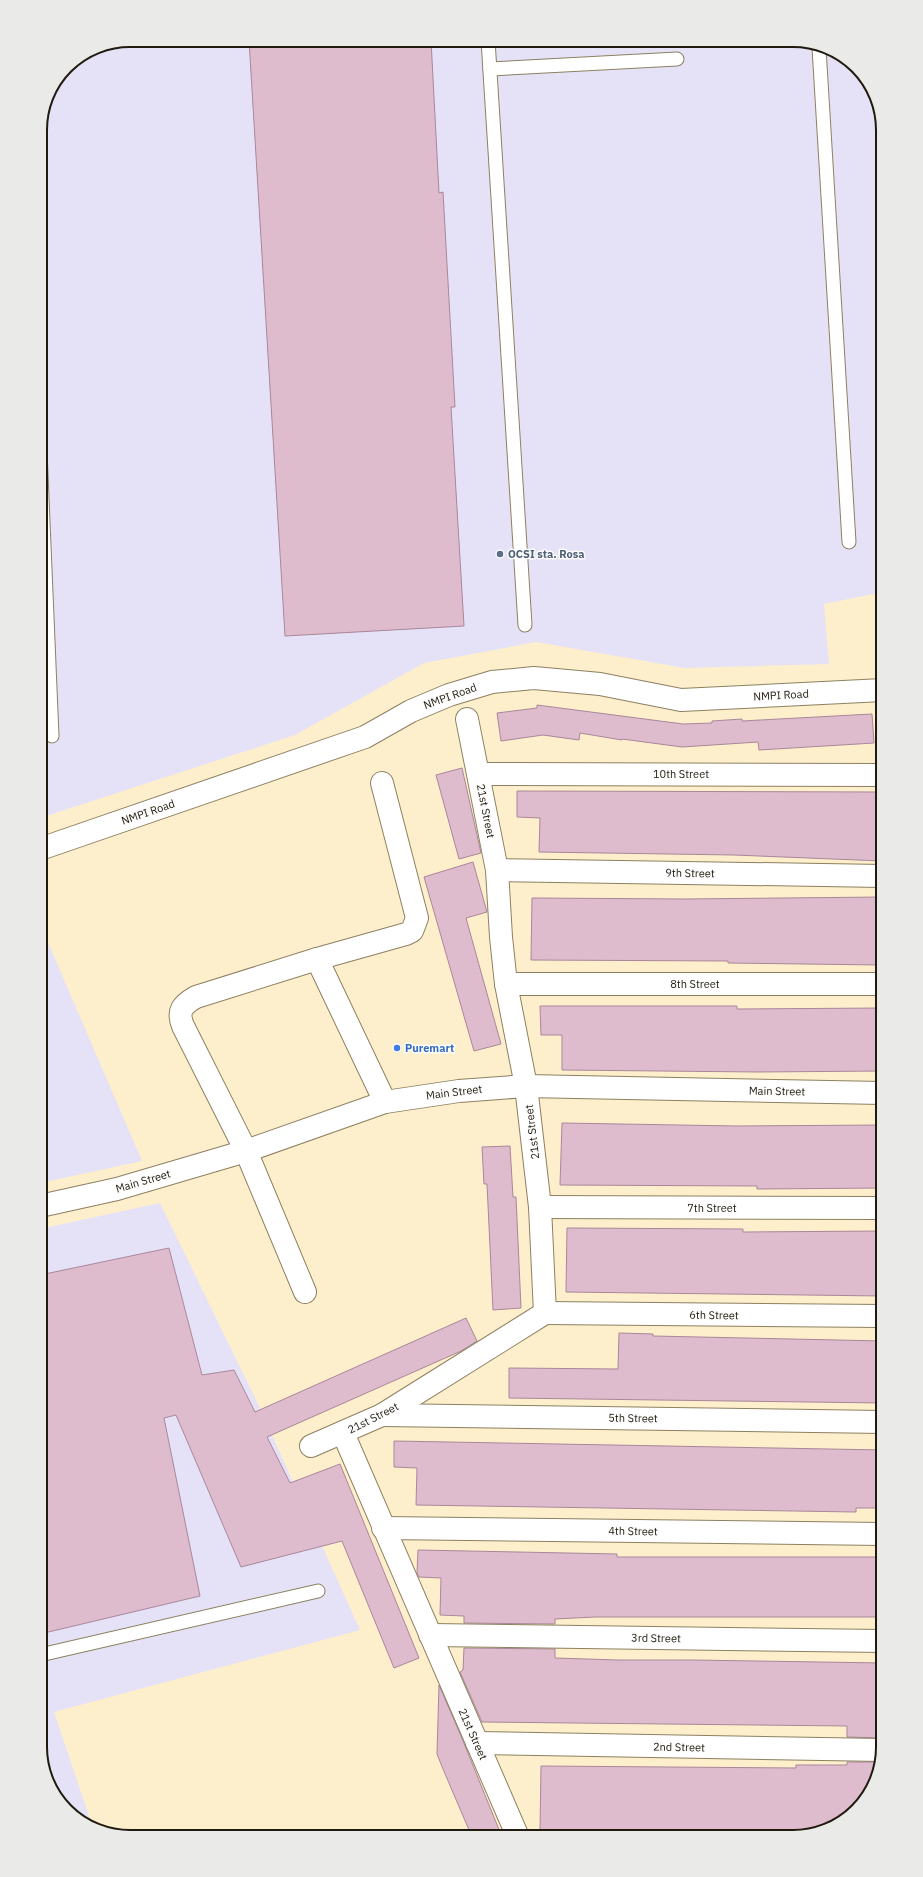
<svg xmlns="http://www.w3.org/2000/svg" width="923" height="1877" font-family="'IBM Plex Sans',sans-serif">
	<rect width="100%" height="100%" fill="#fdeecc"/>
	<!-- industrial -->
	<g fill="#e5e2f8">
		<path d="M130,40h669l49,18 28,38 7,34v462l-59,12 5,60 -144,4 -149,-26 -112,21 -129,72 -255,83v-694l7,-29 19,-29 30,-19z"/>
		<path d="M40,924l102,237 -102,22z"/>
		<path d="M160,1203l98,201 102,226 -306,82 38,113 -17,-6 -28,-38 -7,-34v-518z"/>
	</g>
	<!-- building -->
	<g fill="#dfbbce" stroke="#a98799">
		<path d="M249,40h182l8,153 4,-1 12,215h-4l13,219 -179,10z"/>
		<path d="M537,705l146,19 29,-1v-2l30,-2v2l130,-7 2,29 -115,7 -1,-8 -76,5 -60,-8v1l-42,-7 -1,7 -36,-5 -42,6 -4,-28 40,-5z"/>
		<path d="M462,768l19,85 -22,6 -23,-84z"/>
		<path d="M517,791l366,1v66l-1,3 -148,-6 -195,-3 1,-34 -23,-1z"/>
		<path d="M473,862l14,50 -21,6 35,126 -27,7 -50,-174z"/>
		<path d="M882,897l-1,68 -153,-2v-2l-197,-1 1,-62 153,1z"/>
		<path d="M540,1006h197v3l146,-1v63l-125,1 -196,-2v-35h-21z"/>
		<path d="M562,1123l175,3 146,-1v63l-126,1v-3l-197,-1z"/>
		<path d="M510,1146l3,51h3l5,111 -28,2 -6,-126h-3l-2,-37z"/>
		<path d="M567,1228l176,1v3l140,-1v65l-317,-4z"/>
		<path d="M169,1248l33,127 32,-5 21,42 211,-94 11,23 -16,10 -194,86 23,46 50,-19 79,194 -25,10 -52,-127 -101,26 -65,-152 -12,3 36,178 -160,38v-359z"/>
		<path d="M619,1333l34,1v2l230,5v62l-374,-5v-30l109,1z"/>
		<path d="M394,1441l489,9v58h-27v4l-440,-7 1,-37 -23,-1z"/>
		<path d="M418,1550l199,4v3h266v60h-288l-40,2v5l-91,-1v-7l-24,-1 1,-37 -22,-1 -2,-4z"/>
		<path d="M464,1648l91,1v9l63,2h75l190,3v75l-36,-1v-11l-365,-4 -22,-50 3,-2z"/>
		<path d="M439,1685l22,51 41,101h-30l-29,-68 -6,-15z"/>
		<path d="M847,1762h31l-10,34h-7v7l-34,27 -13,3 -274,-1 1,-66 255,2v-3h51z"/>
	</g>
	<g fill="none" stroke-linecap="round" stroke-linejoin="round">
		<defs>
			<g id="lane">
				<path d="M488,40l37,585"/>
				<path d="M819,48l30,494"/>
				<path d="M490,69l187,-10"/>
				<path d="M40,450l12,286"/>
				<path d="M40,1655l278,-64"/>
			</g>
			<g id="street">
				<path d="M467,719l30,151 4,67 5,47 20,102 14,121 5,106"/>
				<path d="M479,774l404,1"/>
				<path d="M40,849l325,-112 46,-26 38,-16 43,-13 42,-4 66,6 81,16 202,-10"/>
				<path d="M497,870l386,6"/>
				<path d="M317,959l68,143"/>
				<path d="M506,984h377"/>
				<path d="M40,1206l77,-17 129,-38 139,-49 74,-11 67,-5 357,7"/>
				<path d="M540,1207l343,1"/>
				<path d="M305,1292l-59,-141 -63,-125c-6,-15 -1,-21 13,-29l121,-38 89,-25 6,-3 5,-13 -35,-135"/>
				<path d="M545,1313l338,3"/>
				<path d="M382,1415l501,7"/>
				<path d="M343,1433l175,404"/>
				<path d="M311,1446l71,-31 163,-102"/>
				<path d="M383,1528l500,6"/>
				<path d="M430,1635l453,6"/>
				<path d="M477,1743l405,7"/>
			</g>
		</defs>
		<!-- lane casing -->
		<use href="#lane" stroke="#8d8061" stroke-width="15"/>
		<!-- street casing -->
		<use href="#street" stroke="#8d8061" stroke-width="24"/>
		<!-- lane -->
		<use href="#lane" stroke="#fff" stroke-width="13"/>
		<!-- street -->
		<use href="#street" stroke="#fff" stroke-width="22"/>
	</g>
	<!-- markers -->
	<circle fill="#5c6f8a" stroke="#fcfcfc" stroke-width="1.5" cx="500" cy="554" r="4"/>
	<circle fill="#3f7fe0" stroke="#fcfcfc" stroke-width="1.5" cx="397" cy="1048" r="4"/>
	<g text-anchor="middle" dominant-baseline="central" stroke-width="3" stroke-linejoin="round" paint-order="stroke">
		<!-- service labels -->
		<g font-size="11" font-weight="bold" fill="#4e5e75" stroke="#fcfcfc" text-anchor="start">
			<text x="508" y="554">OCSI sta. Rosa</text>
		</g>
		<!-- street labels -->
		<g font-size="11" fill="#201b0e" stroke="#fcfcfc">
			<text transform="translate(781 695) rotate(-3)">NMPI Road</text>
			<text transform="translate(450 696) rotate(-20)">NMPI Road</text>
			<text x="681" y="774">10th Street</text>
			<text transform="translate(486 811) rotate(79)">21st Street</text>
			<text transform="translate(148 812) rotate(-19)">NMPI Road</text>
			<text transform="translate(690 873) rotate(1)">9th Street</text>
			<text x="695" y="984">8th Street</text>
			<text transform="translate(777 1091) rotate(1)">Main Street</text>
			<text transform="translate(454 1092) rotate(-7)">Main Street</text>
			<text transform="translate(532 1132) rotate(-97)">21st Street</text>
			<text transform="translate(143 1181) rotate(-16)">Main Street</text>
			<text x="712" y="1208">7th Street</text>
			<text transform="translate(714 1315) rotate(1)">6th Street</text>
			<text transform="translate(373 1418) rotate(-27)">21st Street</text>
			<text transform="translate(633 1418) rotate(1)">5th Street</text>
			<text transform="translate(633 1531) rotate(1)">4th Street</text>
			<text transform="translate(656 1638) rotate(1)">3rd Street</text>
			<text transform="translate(473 1734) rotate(66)">21st Street</text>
			<text transform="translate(679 1747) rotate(1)">2nd Street</text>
		</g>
		<!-- shop labels -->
		<g font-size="11" font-weight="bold" fill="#366cbe" stroke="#fcfcfc" text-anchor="start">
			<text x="405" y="1048">Puremart</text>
		</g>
	</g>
	<!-- crop -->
	<path d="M0 0H923V1877H0ZM130 47H793A83 83 0 0 1 876 130V1747A83 83 0 0 1 793 1830H130A83 83 0 0 1 47 1747V130A83 83 0 0 1 130 47Z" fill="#eaeae9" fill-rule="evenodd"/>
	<path fill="none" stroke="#201b0e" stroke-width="2" d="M130 47H793A83 83 0 0 1 876 130V1747A83 83 0 0 1 793 1830H130A83 83 0 0 1 47 1747V130A83 83 0 0 1 130 47Z"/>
</svg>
